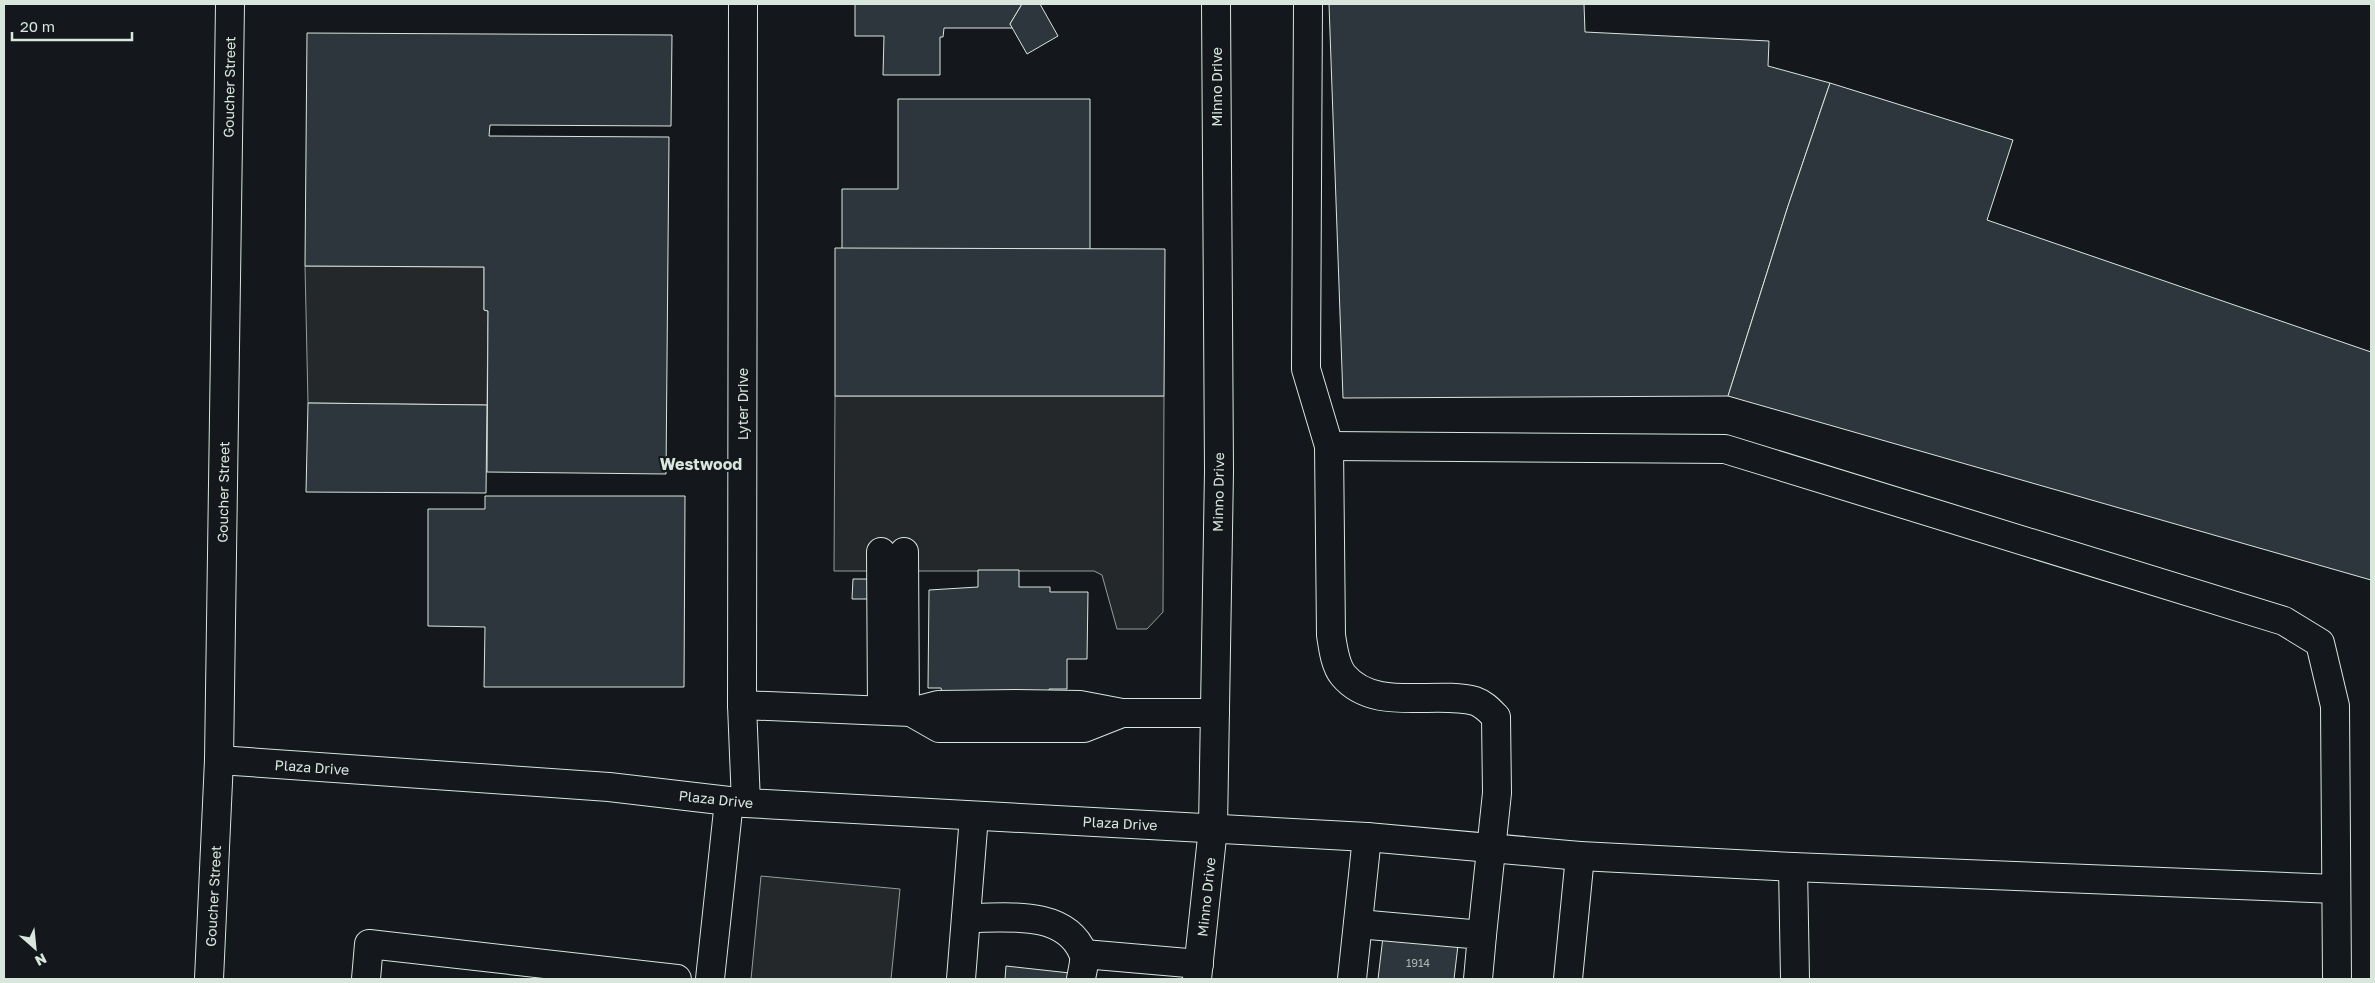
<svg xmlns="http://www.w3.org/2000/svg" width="2375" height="983" font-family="'Golos Text',sans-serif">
	<rect width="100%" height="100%" fill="#14181c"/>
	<!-- parking -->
	<g fill="#24282b" stroke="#939e99">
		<path d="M305,266l179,1v43l4,1 -1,94 -179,-2z"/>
		<path d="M835,396h329l-1,216 -16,17h-30l-15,-54 -8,-4h-260z"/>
		<path d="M761,876l139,13 -9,90h-140z"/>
	</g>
	<!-- building -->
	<g fill="#2c363c" stroke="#d8e6dc">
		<path d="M855,4h167l-12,20 3,4h-69l-1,9h-3v38h-57l1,-39h-29z"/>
		<path d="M1022,4h18l18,32 -31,18 -17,-30z"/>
		<path d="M1329,4h255l1,28 184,9 -1,25 62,17 -42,123 -60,190 -385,2z"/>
		<path d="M307,33l365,2 -1,91 -181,-1 -1,11 180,1 -3,337 -179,-2 1,-161 -4,-1v-43l-179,-1z"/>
		<path d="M1830,83l183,57 -26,80 384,132v228l-643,-184 60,-190z"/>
		<path d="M898,99h192v150h-248v-60h56z"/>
		<path d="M835,248l330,1 -1,147h-329z"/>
		<path d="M308,403l179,2 -1,88 -180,-1z"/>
		<path d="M485,496h200l-1,191h-200l1,-60 -57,-1v-117h57z"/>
		<path d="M978,570h41v17h31v5h38l-1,67h-20v30h-18v4h-107l-1,-5h-13l1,-98 49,-3z"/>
		<path d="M853,579h64l-36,20h-29z"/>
		<path d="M1383,937l75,8 -4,34h-76z"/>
		<path d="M1006,966l64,7 -1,6h-64z"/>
	</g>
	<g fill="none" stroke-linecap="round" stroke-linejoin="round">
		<defs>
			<g id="minor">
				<path d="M743,4l-1,701 4,98"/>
				<path d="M1308,4l-2,365 23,77 2,189c2,13 4,30 12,40 31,38 91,15 132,26 9,3 15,10 21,16l1,76 -15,142"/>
				<path d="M1329,446l396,3 559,172 36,22 15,63 2,273"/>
				<path d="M881,552l1,158"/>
				<path d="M904,552l1,159"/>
				<path d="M742,705l169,7 27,-7 78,-1 64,1 42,8h93"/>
				<path d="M911,712l28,16h145l38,-15"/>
				<path d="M219,760l390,27 137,16 621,34 213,19 213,11 543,22"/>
				<path d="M1793,867l2,112"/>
				<path d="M966,918c39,0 99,-9 117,35 3,6 -1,19 -2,26"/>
				<path d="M1358,924l124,11 -4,44"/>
				<path d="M1084,954l115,10"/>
				<path d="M366,979l3,-35 308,35"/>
				<path d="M710,979l19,-178"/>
				<path d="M961,979l13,-163"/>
				<path d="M1197,979l16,-151 6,-357 -3,-467"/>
				<path d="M1352,979l15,-142"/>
				<path d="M1568,979l12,-123"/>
			</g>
			<path id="major" d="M209,979l10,-219 11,-756"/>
		</defs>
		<!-- minor casing -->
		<use href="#minor" stroke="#d8e6dc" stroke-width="30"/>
		<!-- major casing -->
		<use href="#major" stroke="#d8e6dc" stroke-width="30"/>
		<!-- minor -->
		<use href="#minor" stroke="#14181c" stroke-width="28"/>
		<!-- major -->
		<use href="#major" stroke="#14181c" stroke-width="28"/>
	</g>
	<g text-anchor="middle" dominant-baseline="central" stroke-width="4" stroke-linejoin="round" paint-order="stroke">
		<!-- number labels -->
		<g font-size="11" fill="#adbab4">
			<text x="1418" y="962">1914</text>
		</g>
		<!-- street labels -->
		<g font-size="14" fill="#d8e6dc" stroke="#14181c">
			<text transform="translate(229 87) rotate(-89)">Goucher Street</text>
			<text transform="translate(1216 87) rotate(-90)">Minno Drive</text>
			<text transform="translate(742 404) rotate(-90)">Lyter Drive</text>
			<text transform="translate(223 492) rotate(-89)">Goucher Street</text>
			<text transform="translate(1218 492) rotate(-89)">Minno Drive</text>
			<text transform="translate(312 767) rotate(4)">Plaza Drive</text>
			<text transform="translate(716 799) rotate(6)">Plaza Drive</text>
			<text transform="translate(1120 823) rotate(3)">Plaza Drive</text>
			<text transform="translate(213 896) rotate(-87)">Goucher Street</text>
			<text transform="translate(1206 897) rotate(-84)">Minno Drive</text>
		</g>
		<!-- quarter labels -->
		<g font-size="16" font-weight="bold" fill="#d8e6dc" stroke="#14181c">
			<text x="701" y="464">Westwood</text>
		</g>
	</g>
	<!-- border -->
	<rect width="2375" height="983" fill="none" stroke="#d8e6dc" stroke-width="10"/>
	<!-- north arrow -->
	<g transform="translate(35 948) rotate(153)" stroke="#14181c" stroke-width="4" paint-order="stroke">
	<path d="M0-4L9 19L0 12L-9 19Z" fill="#d8e6dc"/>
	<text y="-8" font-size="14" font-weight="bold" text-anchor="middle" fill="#d8e6dc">N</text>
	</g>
	<!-- scale -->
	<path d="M12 32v8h120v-8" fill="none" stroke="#d8e6dc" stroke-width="2.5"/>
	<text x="20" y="32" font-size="15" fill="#d8e6dc" stroke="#14181c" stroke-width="4" paint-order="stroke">20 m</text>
</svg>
